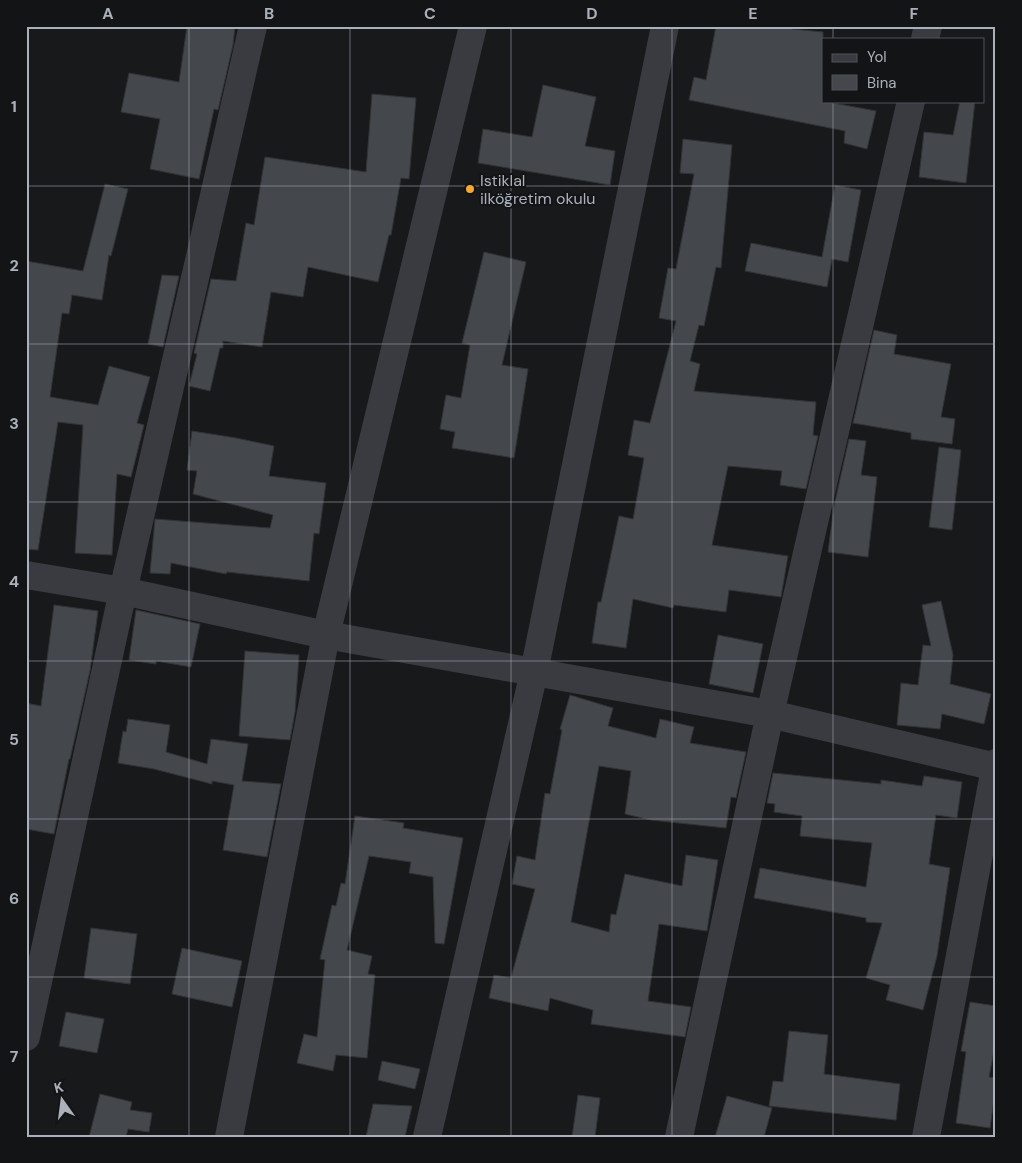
<svg xmlns="http://www.w3.org/2000/svg" width="1022" height="1163" font-family="'DM Sans',sans-serif">
	<rect width="100%" height="100%" fill="#18191b"/>
	<!-- building -->
	<g fill="#44474b" stroke="#323337">
		<path d="M187,26h48l-2,19 -15,65 -4,-1 -15,70 -49,-10 10,-50 -39,-7 8,-39 50,9z"/>
		<path d="M716,26h77l-1,3 31,3v69l53,10 -9,38 -23,-6 1,-12 -156,-31 5,-23 12,3z"/>
		<path d="M543,85l53,12 -11,49 30,5 -5,34 -132,-22 5,-34 49,8z"/>
		<path d="M372,94l44,4 -7,81 -8,-1 -10,57h-2l-11,47 -70,-15 -5,30 -32,-5 -9,55 -39,-6v7h-3l-10,43 -21,-5 8,-32 -3,-1 17,-74 25,2 10,-58 8,2 11,-68 101,15z"/>
		<path d="M960,101h15l-9,82 -47,-6 5,-45 29,3z"/>
		<path d="M683,139l49,6 -11,123 -5,-1 -12,59 -5,-1 -9,36 10,3 -6,27 122,11 -3,33 5,1 -12,53 -26,-4 2,-14 -54,-5 -16,79 76,11 -7,41 -52,-7 -3,22 -52,-7 -1,3 -40,-9 -7,49 -34,-5 6,-41h3l18,-86 14,3 11,-61 -16,-3 6,-35 16,3 26,-102 -17,-3 9,-50 8,1 18,-95 -14,-1z"/>
		<path d="M105,184l23,5 -17,67 -2,-1 -7,45 -30,-5 -3,19 -7,-1 -12,84 48,8 11,-39 41,11 -13,46 7,2 -13,52 -14,-3 -5,81 -37,-2 8,-128 -25,-3 -20,128 -12,-1v-288l57,10z"/>
		<path d="M835,185l26,5 -13,72 -16,-3 -5,28 -82,-16 6,-28 71,14z"/>
		<path d="M484,252l42,10 -24,103 26,4 -14,89 -62,-10 3,-16 -15,-3 6,-34 15,3 9,-53 -8,-2z"/>
		<path d="M162,275l17,1 -16,71 -15,-3z"/>
		<path d="M874,330l23,5 -3,19 57,10 -10,53 14,2 -3,25 -41,-5v-6l-58,-10z"/>
		<path d="M192,431l44,7 38,8 -5,30 57,7 -7,51 -5,-1 -5,48 -82,-9 -1,2 -55,-11 -1,11 -20,-1 5,-54 115,9 3,-13 -80,-21 4,-23 -10,-1z"/>
		<path d="M849,439l17,2 -5,34 16,2 -9,80 -40,-5 6,-46z"/>
		<path d="M939,447l22,3 -9,80 -23,-3z"/>
		<path d="M941,601l12,54 -3,29 41,10 -7,30 -42,-10 -2,15 -43,-4 4,-42 17,2 5,-40 8,1 -9,-41z"/>
		<path d="M54,605l44,6 -8,60 -20,88h-1l-15,75 -28,-5v-126l15,3z"/>
		<path d="M136,610l64,14 -9,43 -35,-6v3l-27,-4z"/>
		<path d="M718,635l45,9 -10,49 -44,-9z"/>
		<path d="M245,651l54,4 -4,57 -5,28 -51,-4z"/>
		<path d="M570,695l43,13 -5,18 48,12 4,-19 34,8 -4,16 56,9 -10,46 -5,-1 -5,31 -75,-8 -26,-6 6,-43 -32,-5 -28,156 38,10 2,-18 5,1 9,-41 57,12 4,-31 32,5 -11,71 -48,-7 -11,77 43,6 -6,30 -94,-13 2,-14 -43,-12 -2,13 -59,-13 5,-23 17,3 24,-89 -23,-5 5,-28 18,4 10,-67 5,1 12,-64 -2,-1z"/>
		<path d="M128,719l42,6 -4,27 41,12 4,-25 37,5 -6,37 39,3 -14,73 -44,-7 11,-65 -22,-4v3l-58,-15 -36,-6 5,-32 3,1z"/>
		<path d="M773,773l108,11v-4l41,6 2,-10 38,6 -5,36 -21,-3 -7,49 21,4 -13,88 -14,54 -37,-10 4,-15 -24,-7 16,-55 -16,-1v-4l-112,-20 6,-30 106,19 6,-44 -72,-7 2,-20 -28,-4 1,-8 -8,-1z"/>
		<path d="M355,816l49,7 -1,5 60,10 -19,106 -9,-1 -2,-66 -24,-4 2,-11 -42,-6 -22,94 25,6 -4,18 7,1 -8,83 -31,-3 -3,16 -36,-8 7,-29 13,3 8,-77 -5,-1 12,-54 4,1 5,-23 4,1z"/>
		<path d="M91,928l46,6 -7,50 -46,-6z"/>
		<path d="M182,948l60,13 -10,46 -60,-13z"/>
		<path d="M970,1002l26,4v35l-7,36 7,1v8l-6,42 -34,-5 10,-71 -5,-1z"/>
		<path d="M66,1012l38,7 -7,34 -38,-7z"/>
		<path d="M789,1031l39,4 -4,39 76,10 -4,36 -127,-14 4,-25 10,1z"/>
		<path d="M382,1061l38,8 -5,20 -37,-9z"/>
		<path d="M100,1094l32,8 -2,8 22,3 -3,19 -21,-3 -2,8h-37z"/>
		<path d="M578,1095l22,3 -5,39h-23z"/>
		<path d="M727,1096l45,12 -8,29h-49z"/>
		<path d="M373,1104l39,2 -7,31h-39z"/>
	</g>
	<g fill="none" stroke-linecap="round" stroke-linejoin="round">
		<!-- minor -->
		<g stroke="#393b40" stroke-width="28">
			<path d="M925,39l3,-13"/>
			<path d="M26,575l97,16 203,44 444,79 226,53"/>
			<path d="M26,1037l97,-446 130,-565"/>
			<path d="M229,1137l97,-502 147,-609"/>
			<path d="M427,1137l107,-465 131,-646"/>
			<path d="M679,1137l91,-423 141,-613"/>
			<path d="M926,1137l70,-374"/>
		</g>
	</g>
	<!-- grid -->
	<path fill="none" stroke="#aab1bb" stroke-width="1" stroke-opacity="0.55" d="M189,26v1111M350,26v1111M511,26v1111M672,26v1111M833,26v13M833,101v1036M26,186h970M26,344h970M26,502h970M26,661h970M26,819h970M26,977h970"/>
	<!-- markers -->
	<circle fill="#f7a834" stroke="#131416" stroke-width="2" cx="470" cy="189" r="5"/>
	<g text-anchor="middle" dominant-baseline="central" stroke-width="4" stroke-linejoin="round" paint-order="stroke">
		<!-- poi labels -->
		<g font-size="16" fill="#aab1bb" stroke="#131416" text-anchor="start">
			<text x="480" y="180">Istiklal<tspan x="480" dy="18">ilköğretim okulu</tspan></text>
		</g>
	</g>
	<!-- border -->
	<rect width="1022" height="1163" fill="none" stroke="#131416" stroke-width="55"/>
	<!-- legend -->
	<rect x="822" y="38" width="162" height="65" fill="#131416" stroke="#4f5358"/>
	<rect x="832" y="54" width="25" height="8" fill="#393b40" stroke="#4f5358"/>
	<text x="867" y="62" font-size="15" fill="#aab1bb">Yol</text>
	<rect x="832" y="75" width="25" height="15" fill="#44474b" stroke="#4f5358"/>
	<text x="867" y="88" font-size="15" fill="#aab1bb">Bina</text>
	<!-- north arrow -->
	<g transform="translate(62 1100) rotate(346)" stroke="#131416" stroke-width="4" paint-order="stroke">
	<path d="M0-4L9 19L0 12L-9 19Z" fill="#aab1bb"/>
	<text y="-8" font-size="14" font-weight="bold" text-anchor="middle" fill="#aab1bb">K</text>
	</g>
	<rect x="28" y="28" width="966" height="1108" fill="none" stroke="#aab1bb" stroke-width="2"/>
	<g font-size="16" text-anchor="middle" font-weight="bold" fill="#aab1bb">
		<text x="108" y="19">A</text>
		<text x="269" y="19">B</text>
		<text x="430" y="19">C</text>
		<text x="592" y="19">D</text>
		<text x="753" y="19">E</text>
		<text x="914" y="19">F</text>
		<text x="14" y="112">1</text>
		<text x="14" y="271">2</text>
		<text x="14" y="429">3</text>
		<text x="14" y="587">4</text>
		<text x="14" y="745">5</text>
		<text x="14" y="904">6</text>
		<text x="14" y="1062">7</text>
	</g>
</svg>
